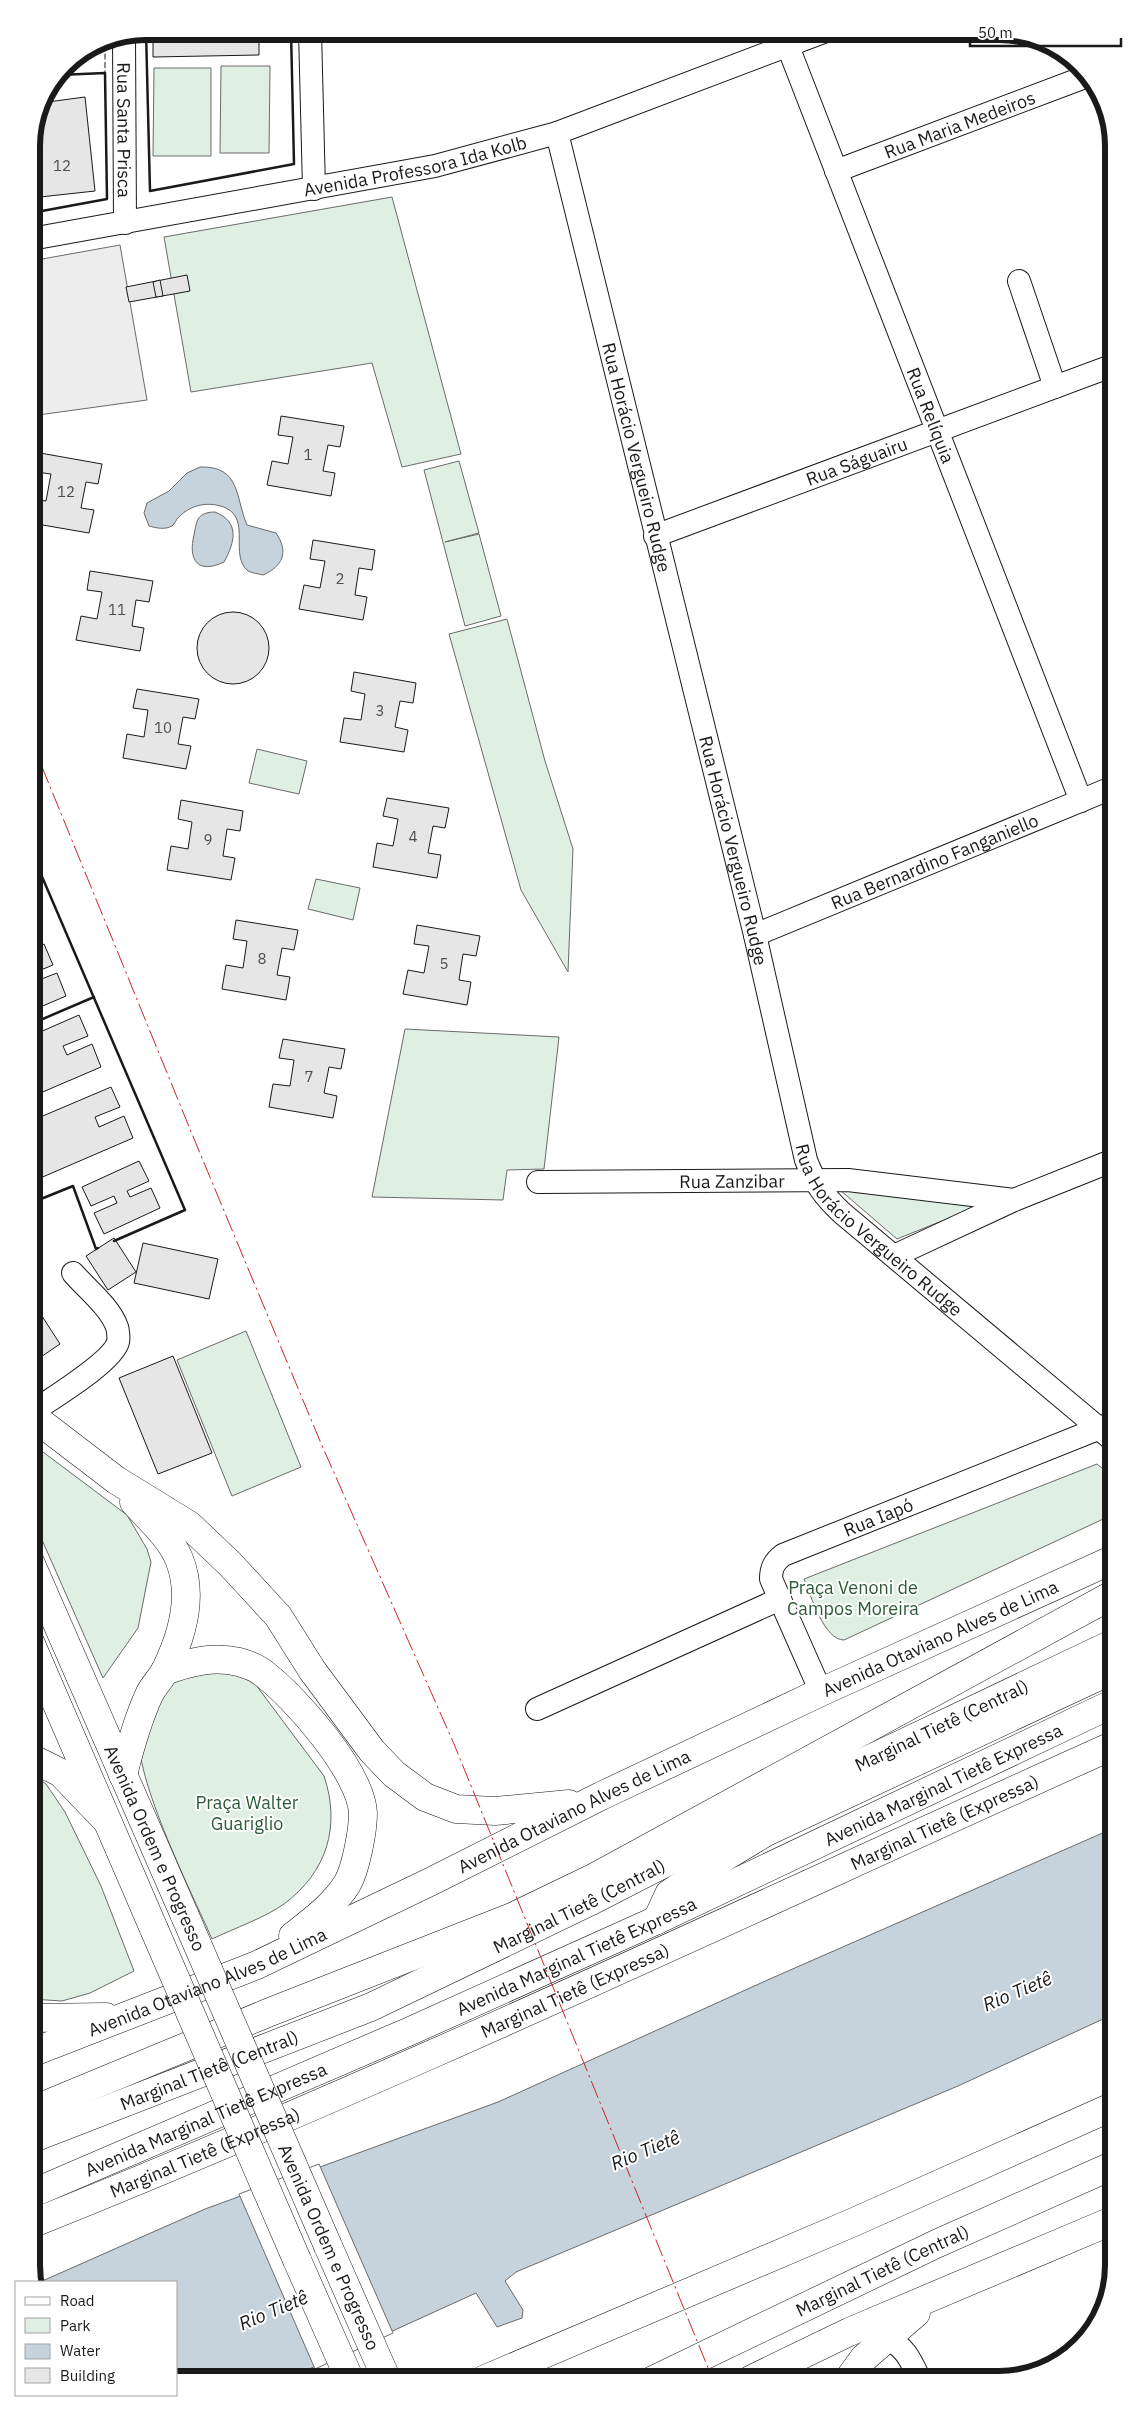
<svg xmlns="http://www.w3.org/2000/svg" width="1145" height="2411" font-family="'IBM Plex Sans',sans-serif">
	<rect width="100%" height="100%" fill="#fff"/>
	<!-- green -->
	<g fill="#e0efe3" stroke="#6a6a6a">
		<path d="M221,66h49l-1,87h-49z"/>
		<path d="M154,68h57v88h-58z"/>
		<path d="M392,197l69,257 -59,13 -30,-104 -181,29 -27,-155z"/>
		<path d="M459,461l20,72 -34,9 34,-8 22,82 -36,10 -41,-156z"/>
		<path d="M507,619l38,142 28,88 -5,123 -47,-82 -72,-256z"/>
		<path d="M257,749l50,12 -8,33 -50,-11z"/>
		<path d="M316,879l44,9 -7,32 -45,-11z"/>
		<path d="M405,1029l154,8 -15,132 -37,1 -4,30 -131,-3z"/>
		<path d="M840,1190l138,14 -19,10 -62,25z"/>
		<path d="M246,1331l55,136 -69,29 -55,-136z"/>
		<path d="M31,1443l96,72 20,34 4,13 -13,66 -35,50 -72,-163z"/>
		<path d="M1097,1464l17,14v36l-270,126c-20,0 -33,-44 -40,-61z"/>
		<path d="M228,1668l25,13 71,95c17,50 3,96 -40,128 -18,13 -51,25 -72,35 -18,-42 -86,-175 -71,-214 7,-17 22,-33 31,-48z"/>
		<path d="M31,1774l15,10 19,28 36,74 33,85 -44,22 -28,8 -31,-2z"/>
	</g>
	<!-- parking -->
	<path fill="#ededed" stroke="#6a6a6a" d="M120,245l27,155 -116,16v-155z"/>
	<!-- water -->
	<g fill="#c6d2dc" stroke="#6a6a6a">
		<path d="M200,467c41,-1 35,30 47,58l29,8c13,19 7,33 -13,42 -4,-1 -11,-2 -15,-4 -19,-16 3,-51 -22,-63 -16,-7 -35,-4 -47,9 -3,2 -4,7 -7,9 -7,4 -16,2 -23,0l-5,-13 3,-10 22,-12 18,-18z"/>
		<path d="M215,512c25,10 20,30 9,50 -27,13 -36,-3 -30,-27 1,-5 2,-12 4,-16 4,-6 11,-7 17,-7z"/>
		<path d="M1114,1828v186l-156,72 -442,186 -11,9 18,29 -1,8 -25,9 -21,-34 -191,87h-109v-98h-136l165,-73 293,-107 274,-124z"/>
	</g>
	<!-- pier -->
	<path fill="#fff" stroke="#6a6a6a" d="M319,2164l74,169 -78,36 -76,-175z"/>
	<!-- building -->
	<g fill="#e6e6e6" stroke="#1a1a1a">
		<path d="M153,31h106v24l-106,2z"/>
		<path d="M85,97l10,94 -64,7v-59l9,-36z"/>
		<path d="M187,275l3,16 -61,11 -3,-15z"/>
		<path d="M160,280l3,16 -7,1 -3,-15z"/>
		<path d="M281,416l63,10 -4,21 -12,-2 -5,26 12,2 -4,23 -64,-11 5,-24 16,3 5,-27 -15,-2z"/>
		<path d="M40,453l62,11 -4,20 -12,-2 -5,26 13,2 -5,23 -58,-10v-24l15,2 5,-27 -15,-2z"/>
		<path d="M313,540l62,10 -3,20 -13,-2 -4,27 12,2 -4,23 -64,-11 5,-24 16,3 5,-27 -15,-2z"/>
		<path d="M90,571l63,10 -4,21 -13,-2 -4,26 12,2 -4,23 -64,-11 5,-24 16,3 5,-27 -15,-2z"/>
		<circle cx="233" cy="648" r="36"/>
		<path d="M354,672l62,11 -3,20 -13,-2 -5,26 13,3 -4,22 -64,-10 4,-24 17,2 4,-26 -14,-3z"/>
		<path d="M137,689l62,10 -4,20 -12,-2 -5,27 13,2 -5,23 -63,-11 4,-24 17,3 4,-27 -15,-2z"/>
		<path d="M387,798l62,10 -4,20 -12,-2 -5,27 13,2 -4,23 -64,-11 4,-24 16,3 5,-27 -15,-3z"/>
		<path d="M181,800l62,11 -3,20 -13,-2 -4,27 12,2 -4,22 -64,-10 4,-24 17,3 4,-27 -14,-3z"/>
		<path d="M236,920l62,10 -4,20 -12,-2 -5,27 13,2 -4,23 -64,-11 4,-24 17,3 4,-27 -14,-2z"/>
		<path d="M417,925l63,11 -4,20 -13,-2 -4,26 12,2 -4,23 -64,-11 5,-24 16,3 5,-27 -15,-2z"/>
		<path d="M44,944l9,21 -22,9v-24z"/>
		<path d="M57,973l9,23 -35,15v-28z"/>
		<path d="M79,1015l9,21 -25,10 4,9 25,-11 9,23 -70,30v-61z"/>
		<path d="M283,1039l62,10 -4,20 -12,-2 -5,26 13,3 -4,22 -64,-11 4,-23 17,2 4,-26 -15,-2z"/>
		<path d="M111,1087l9,20 -25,10 4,10 25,-11 9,22 -102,44v-61z"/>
		<path d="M139,1161l10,20 -22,10 3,6 21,-9 9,20 -56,26 -10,-21 23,-10 -3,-7 -23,10 -9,-19z"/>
		<path d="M114,1238l22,34 -28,18 -22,-34z"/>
		<path d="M143,1243l75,16 -9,40 -75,-16z"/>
		<path d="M31,1299l29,45 -28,19 -1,-1z"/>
		<path d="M173,1356l39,97 -54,21 -39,-96z"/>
	</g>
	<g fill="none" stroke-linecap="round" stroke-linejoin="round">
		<defs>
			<g id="minor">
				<path d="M310,31l4,158"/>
				<path id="s1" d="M782,31l299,770"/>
				<path id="s2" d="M124,36l1,187"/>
				<path id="s3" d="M557,133l198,802 51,225c9,24 18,36 36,53l272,228"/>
				<path id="s4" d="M836,171l249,-94"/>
				<path id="s5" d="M31,239l404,-73 122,-33 269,-102"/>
				<path d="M1019,281l36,106"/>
				<path id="s6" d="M655,536l459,-171"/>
				<path id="s7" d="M755,935l359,-148"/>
				<path id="s8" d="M538,1182l310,-2 166,20"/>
				<path d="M894,1256l120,-56 100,-40"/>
				<path d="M31,1413c19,-14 81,-50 87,-71 1,-3 0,-12 -1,-15 -7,-20 -30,-38 -44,-54"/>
				<path id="s9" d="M821,1692l-50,-113c0,-11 3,-17 12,-24l327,-131"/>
				<path d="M537,1709l243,-110"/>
				<path d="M886,2338c20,9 25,23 34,42"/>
			</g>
			<g id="major">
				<path d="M31,1564l154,352"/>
				<path d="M31,1644l123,285"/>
				<path d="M328,2246l59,134"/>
				<path d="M297,2260l53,120"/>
			</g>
			<g id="highway">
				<path d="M31,1415l85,65 73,45 41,39 48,52 34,54 60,81 22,23 31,23 31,12 39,2 74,-7"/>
				<path d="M165,1671c24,-9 48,-15 74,-9 7,2 18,6 24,11 32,24 98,99 100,140 0,17 -7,56 -16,71 -13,21 -35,37 -54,52"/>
				<path d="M31,1758l30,15 45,47"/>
				<path d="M123,1775c7,-28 14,-54 26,-80 4,-9 12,-16 17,-26 16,-33 28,-74 13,-110 -9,-22 -30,-40 -45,-57"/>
				<path d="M657,1920l12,-26 39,-27 58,-35 348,-163"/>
				<path d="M31,2018l75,-1"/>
				<path id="s10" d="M31,2053l226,-88 173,-83 171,-86 220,-104 293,-133"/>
				<path d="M31,2111l239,-99 242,-95 83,-40 519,-283"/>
				<path id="s11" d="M31,2139l340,-132 218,-105 241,-124 284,-135"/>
				<path id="s12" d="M31,2194l377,-162 249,-112 457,-217"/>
				<path id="s13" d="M31,2224c367,-147 723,-317 1083,-479"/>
				<path d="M483,2380l371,-158 260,-116"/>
				<path id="s14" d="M653,2380l283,-136 178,-79"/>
				<path d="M750,2380l99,-48 265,-112"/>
				<path d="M848,2380l16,-22 52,-45"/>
			</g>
		</defs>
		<!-- minor casing -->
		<use href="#minor" stroke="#1a1a1a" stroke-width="24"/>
		<!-- major casing -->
		<use href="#major" stroke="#1a1a1a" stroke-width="29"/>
		<!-- highway casing -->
		<use href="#highway" stroke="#1a1a1a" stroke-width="29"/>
		<!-- minor -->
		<use href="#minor" stroke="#fff" stroke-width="22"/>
		<!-- major -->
		<use href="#major" stroke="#fff" stroke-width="28"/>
		<!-- highway -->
		<use href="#highway" stroke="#fff" stroke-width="28"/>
		<defs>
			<g id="major-bridge">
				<path d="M185,1916l143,330"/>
				<path d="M154,1929l143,331"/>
			</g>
		</defs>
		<!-- major-bridge casing -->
		<use href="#major-bridge" stroke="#1a1a1a" stroke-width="29" stroke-linecap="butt"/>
		<!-- major-bridge -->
		<use href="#major-bridge" stroke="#fff" stroke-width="28"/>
		<!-- fence -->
		<path stroke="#1a1a1a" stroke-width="1" stroke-dasharray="6 2.5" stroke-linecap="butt" d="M59,75l46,-2v-33"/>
		<!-- wall -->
		<g stroke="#1a1a1a" stroke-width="2.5">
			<path d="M146,31l4,160 144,-27 -3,-133"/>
			<path d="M31,213l76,-14 -2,-126 -46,2"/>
			<path d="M31,851l154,359 -71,31"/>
			<path d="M31,1024l63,-27"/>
			<path d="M31,1203l42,-17 23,63 2,-1"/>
		</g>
		<!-- power -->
		<path stroke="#c62828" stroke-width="1" stroke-dasharray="18 4 2.5 4" stroke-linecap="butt" d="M31,740l161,394 128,307 134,303 259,636"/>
	</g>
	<g text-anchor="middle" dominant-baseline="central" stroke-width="4" stroke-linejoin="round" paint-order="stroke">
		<!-- number labels -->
		<g font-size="15" fill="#4d4d4d">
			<text x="62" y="165">12</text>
			<text x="308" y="454">1</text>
			<text x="66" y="491">12</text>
			<text x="340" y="578">2</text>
			<text x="117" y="609">11</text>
			<text x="380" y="710">3</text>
			<text x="163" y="727">10</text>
			<text x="413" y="836">4</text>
			<text x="208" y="839">9</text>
			<text x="262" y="958">8</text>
			<text x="444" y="963">5</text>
			<text x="309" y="1076">7</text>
		</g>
		<!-- street labels -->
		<g font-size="18" fill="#1a1a1a" stroke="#fff">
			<text stroke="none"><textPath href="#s4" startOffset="132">Rua Maria Medeiros</textPath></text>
			<text stroke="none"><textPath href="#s2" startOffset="94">Rua Santa Prisca</textPath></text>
			<text stroke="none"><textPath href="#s5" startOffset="391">Avenida Professora Ida Kolb</textPath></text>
			<text stroke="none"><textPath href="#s1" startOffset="412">Rua Relíquia</textPath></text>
			<text stroke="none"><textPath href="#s3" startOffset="334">Rua Horácio Vergueiro Rudge</textPath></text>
			<text stroke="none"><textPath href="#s6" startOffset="215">Rua Ságuairu</textPath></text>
			<text stroke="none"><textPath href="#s3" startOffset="739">Rua Horácio Vergueiro Rudge</textPath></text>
			<text stroke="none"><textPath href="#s7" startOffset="194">Rua Bernardino Fanganiello</textPath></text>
			<text stroke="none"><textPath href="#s8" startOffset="194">Rua Zanzibar</textPath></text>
			<text stroke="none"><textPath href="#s3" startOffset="1158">Rua Horácio Vergueiro Rudge</textPath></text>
			<text stroke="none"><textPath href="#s9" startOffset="254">Rua Iapó</textPath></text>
			<text stroke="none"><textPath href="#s10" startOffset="1000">Avenida Otaviano Alves de Lima</textPath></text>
			<text stroke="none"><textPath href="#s11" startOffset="1001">Marginal Tietê (Central)</textPath></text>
			<text stroke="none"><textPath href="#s12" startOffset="1000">Avenida Marginal Tietê Expressa</textPath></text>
			<text stroke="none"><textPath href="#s10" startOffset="595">Avenida Otaviano Alves de Lima</textPath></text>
			<text stroke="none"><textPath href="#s13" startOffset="998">Marginal Tietê (Expressa)</textPath></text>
			<text transform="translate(155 1848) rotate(66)">Avenida Ordem e Progresso</text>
			<text stroke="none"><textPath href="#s11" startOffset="596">Marginal Tietê (Central)</textPath></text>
			<text stroke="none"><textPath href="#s12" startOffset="595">Avenida Marginal Tietê Expressa</textPath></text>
			<text stroke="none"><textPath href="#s10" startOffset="190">Avenida Otaviano Alves de Lima</textPath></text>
			<text stroke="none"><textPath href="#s13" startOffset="592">Marginal Tietê (Expressa)</textPath></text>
			<text stroke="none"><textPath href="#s11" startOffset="191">Marginal Tietê (Central)</textPath></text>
			<text stroke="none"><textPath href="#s12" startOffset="190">Avenida Marginal Tietê Expressa</textPath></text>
			<text stroke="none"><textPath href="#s13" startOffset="188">Marginal Tietê (Expressa)</textPath></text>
			<text transform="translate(329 2247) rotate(66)">Avenida Ordem e Progresso</text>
			<text stroke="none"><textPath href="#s14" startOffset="254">Marginal Tietê (Central)</textPath></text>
		</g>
		<!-- park labels -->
		<g font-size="18" fill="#2b5a34" stroke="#fff">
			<text x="853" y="1587">Praça Venoni de<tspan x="853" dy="21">Campos Moreira</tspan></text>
			<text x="247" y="1802">Praça Walter<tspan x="247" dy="21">Guariglio</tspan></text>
		</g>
		<!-- water labels -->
		<g font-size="19" font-style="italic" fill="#1a1a1a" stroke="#fff">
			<text transform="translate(1017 1991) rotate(-23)">Rio Tietê</text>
			<text transform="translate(645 2150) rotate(-23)">Rio Tietê</text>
			<text transform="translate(273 2310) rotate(-23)">Rio Tietê</text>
		</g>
	</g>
	<!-- crop -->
	<path d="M0 0H1145V2411H0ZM146 40H999A106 106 0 0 1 1105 146V2265A106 106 0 0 1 999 2371H146A106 106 0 0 1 40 2265V146A106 106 0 0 1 146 40Z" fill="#fff" fill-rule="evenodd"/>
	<path fill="none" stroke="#1a1a1a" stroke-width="6" d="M146 40H999A106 106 0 0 1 1105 146V2265A106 106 0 0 1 999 2371H146A106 106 0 0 1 40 2265V146A106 106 0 0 1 146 40Z"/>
	<!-- legend -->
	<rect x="15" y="2281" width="162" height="115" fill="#ffffff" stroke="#a3a3a3"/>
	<rect x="25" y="2297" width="25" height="8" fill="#ffffff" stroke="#a3a3a3"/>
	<text x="60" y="2306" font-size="15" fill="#1a1a1a">Road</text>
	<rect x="25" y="2318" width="25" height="15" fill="#e0efe3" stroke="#a3a3a3"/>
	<text x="60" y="2331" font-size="15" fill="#1a1a1a">Park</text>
	<rect x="25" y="2344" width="25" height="15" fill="#c6d2dc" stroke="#a3a3a3"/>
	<text x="60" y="2356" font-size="15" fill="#1a1a1a">Water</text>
	<rect x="25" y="2368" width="25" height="15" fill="#e6e6e6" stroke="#a3a3a3"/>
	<text x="60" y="2381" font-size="15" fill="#1a1a1a">Building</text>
	<!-- scale -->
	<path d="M970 38v8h151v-8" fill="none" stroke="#1a1a1a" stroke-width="2.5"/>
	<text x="978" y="38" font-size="15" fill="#1a1a1a" stroke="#ffffff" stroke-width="4" paint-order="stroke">50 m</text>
</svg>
